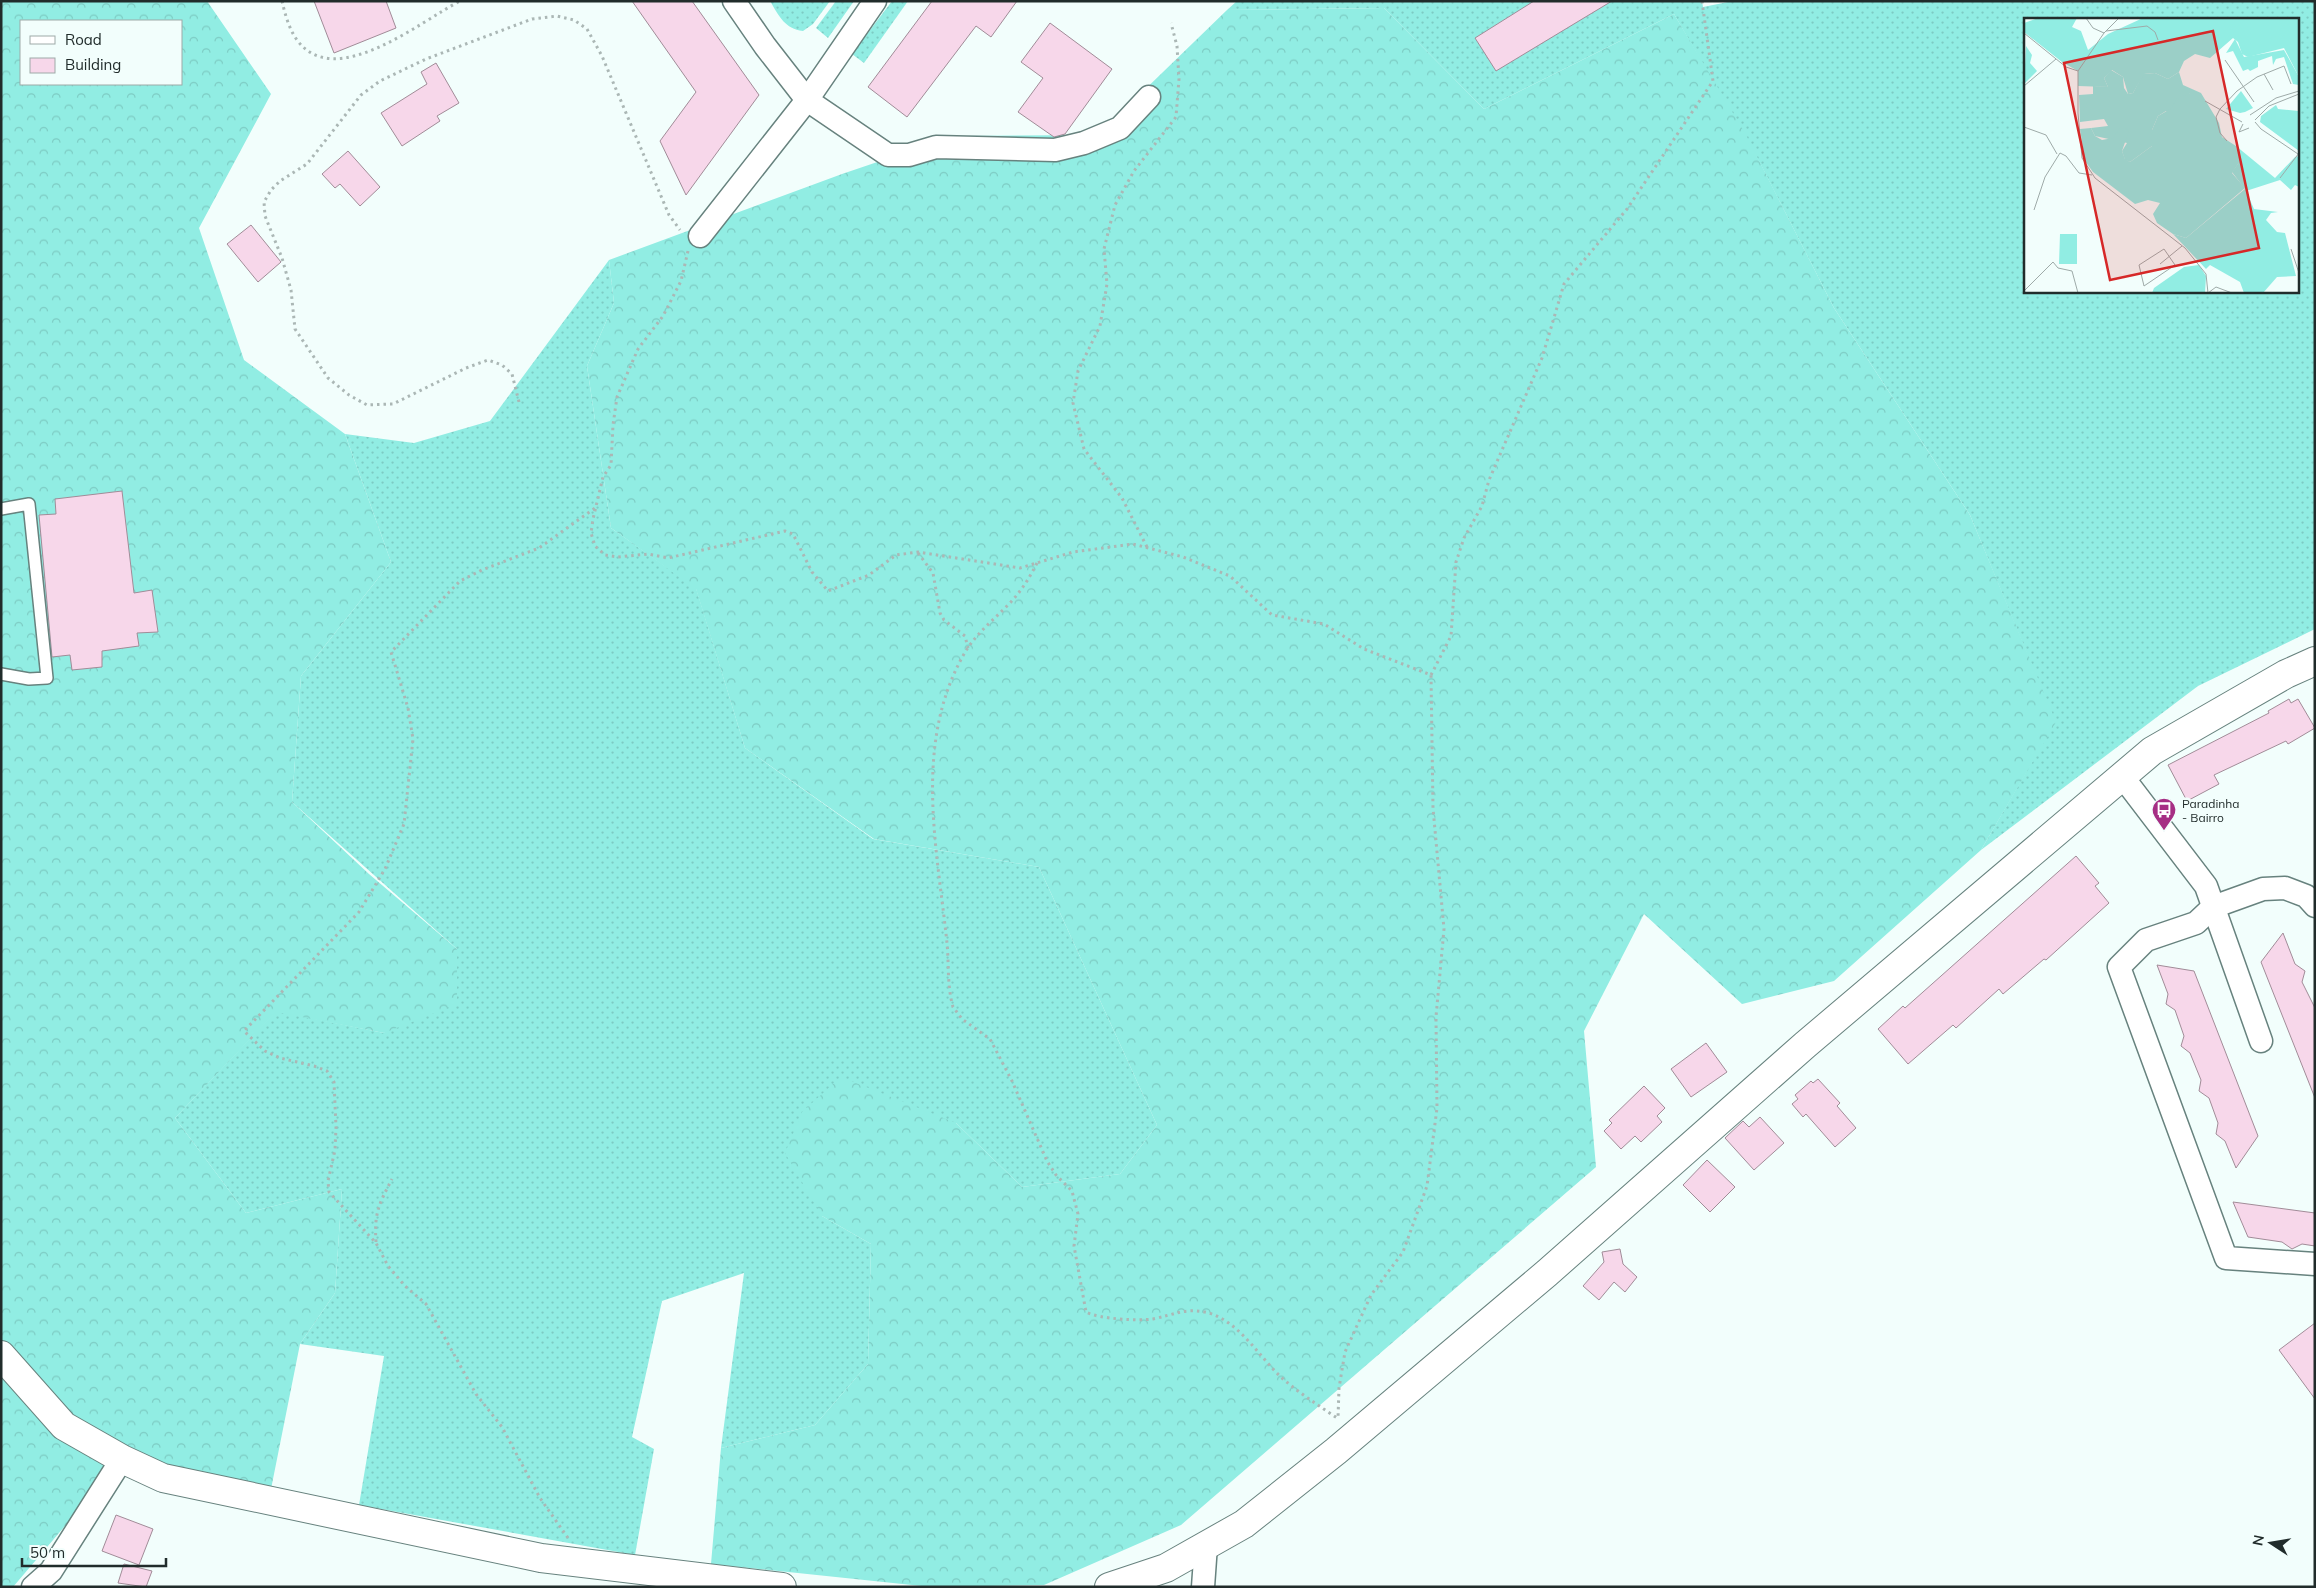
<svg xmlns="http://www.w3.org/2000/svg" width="2316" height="1588" font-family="Mulish,sans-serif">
	<defs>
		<pattern id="grass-dots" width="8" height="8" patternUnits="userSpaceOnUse" patternTransform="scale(1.25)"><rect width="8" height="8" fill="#91ede3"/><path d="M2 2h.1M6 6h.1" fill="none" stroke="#7dcbc3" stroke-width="1.8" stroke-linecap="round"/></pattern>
		<pattern id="forest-crowns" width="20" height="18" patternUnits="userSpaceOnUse" patternTransform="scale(1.25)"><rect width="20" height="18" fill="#91ede3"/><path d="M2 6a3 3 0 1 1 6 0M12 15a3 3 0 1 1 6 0" fill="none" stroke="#7dcbc3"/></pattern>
	</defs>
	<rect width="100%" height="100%" fill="#f2fefc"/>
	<!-- grass -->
	<g fill="url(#grass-dots)" fill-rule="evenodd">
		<path d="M770,1h60l-17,23 -10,7c-18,-2 -24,-15 -33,-30z"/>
		<path d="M836,1h18l-26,37 -12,-10z"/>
		<path d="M892,1h16l-44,62 -12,-9z"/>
		<path d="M1237,1h465l1,6 30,-6h582v628l-117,57 -217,164 74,-128 -85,-207 -136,-207 -74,-145 -86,-149 -190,95 -100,-101 -157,2zM2025,19h272v272h-272z"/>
		<path d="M609,260l5,43 -27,63 24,162 85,60 49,160 128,91 166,28 118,258 -37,49 -98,13 -66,-64 -134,93 49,28 -3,120 -53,61 -94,23 23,-175 -82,28 -30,136 22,12 -19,106 -276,-50 25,-149 -84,-12 35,-51 7,-104 -96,24 -71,-95 101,-107 108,22 73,-84 -165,-147 9,-126 90,-114 -46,-128 69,9 76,-22z"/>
	</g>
	<!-- forest -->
	<g fill="url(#forest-crowns)" fill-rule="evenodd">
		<path d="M1,1h206l64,93 -72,134 45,132 101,74 46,128 -90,114 -9,126 77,72 88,75v55l-73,29 -108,-21 -101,106 71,95 96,-24 -7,104 -35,51 -30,150 -148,-35 -109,128h-12zM21,21h160v63h-160z"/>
		<path d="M1384,8l100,101 190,-95 72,121 88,173 136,207 86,207 -75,128 -147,131 -92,23 -98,-90 -60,117 12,136 -415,358 -137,60 -113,2 -220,-23 10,-116 94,-23 53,-61 3,-120 -49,-28 -37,-63 17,-41 39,-35 115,46 66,64 98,-13 37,-49 -118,-258 -165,-28 -129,-91 -49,-159 -85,-61 -24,-162 27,-63 -5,-43 233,-86 112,-38 144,-1 129,-125z"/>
	</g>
	<!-- building -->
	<g fill="#f7d7ea" stroke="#a18c98">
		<path d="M314,1h72l10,27 -62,25z"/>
		<path d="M632,1h60l67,94 -73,100 -26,-54 36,-49z"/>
		<path d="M932,1h85l-26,36 -15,-11 -69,91 -39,-30z"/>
		<path d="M1534,1h78l-116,70 -21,-33z"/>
		<path d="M1050,23l62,46 -47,65 -11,3 -36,-25 25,-34 -22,-16z"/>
		<path d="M436,63l23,40 -22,13 3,5 -38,25 -21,-33 46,-29 -6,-12z"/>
		<path d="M348,151l32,36 -20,19 -20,-22 -5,4 -13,-14z"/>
		<path d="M251,225l30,37 -23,20 -31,-38z"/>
		<path d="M122,491l12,102 18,-3 6,42 -21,1 2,13 -37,5v16l-30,3 -2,-15 -18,2 -13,-142 17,-1 -1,-15z"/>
		<path d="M2289,699l2,4 7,-4 17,29 -27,16 -2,-3 -72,34 5,9 -32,17 -19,-36 101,-52 -1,-2z"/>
		<path d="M2076,856l23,27 -4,3 14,17 -63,57 -2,-1 -41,35 -4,-5 -43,39 -3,-3 -45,39 -30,-35 25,-23 2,2z"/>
		<path d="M2283,933l12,31 10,7 -3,11 13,26v90l-54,-136z"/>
		<path d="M2157,965l37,6 64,165 -22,32 -11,-27 -9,-7 2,-11 -9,-25 -10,-7 2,-11 -11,-27 -9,-7 3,-10 -9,-26 -9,-6 2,-10z"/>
		<path d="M1706,1043l21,29 -36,25 -20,-28z"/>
		<path d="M1818,1079l22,24 -3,3 19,22 -21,19 -29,-33 -3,3 -11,-13 6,-5 -3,-4 16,-14 2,2z"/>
		<path d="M1644,1086l21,22 -8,8 5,6 -21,20 -6,-6 -14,13 -17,-18 8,-8 -3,-3z"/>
		<path d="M1760,1117l24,26 -30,27 -29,-32 18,-17 6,6z"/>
		<path d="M1707,1160l28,27 -25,25 -27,-27z"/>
		<path d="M2233,1202l82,11v33l-13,-2 -10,5 -10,-7 -34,-5z"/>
		<path d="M1620,1249l3,15 14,13 -12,15 -11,-10 -15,18 -16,-14 21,-24 -2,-10z"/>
		<path d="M2315,1323v76l-36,-49z"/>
		<path d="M116,1515l37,14 -14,36 -37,-14z"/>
		<path d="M124,1564l28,7 -6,16 -28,-4z"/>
	</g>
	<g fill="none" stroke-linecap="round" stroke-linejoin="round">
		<defs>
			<path id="lane" d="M1,509l28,-5 18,174 -18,1 -28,-5"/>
			<g id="street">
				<path d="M734,1l31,45 42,54 81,55h21l27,-8 119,3 29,-7 36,-15 29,-31"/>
				<path d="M700,236l107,-136 68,-99"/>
				<path d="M2122,776l84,110 55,155"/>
				<path d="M2315,906l-9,-10 -21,-8 -22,1 -50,18 -17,16 -50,17 -27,27 107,291 89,6"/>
				<path d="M33,1587l18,-16 71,-112"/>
				<path d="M1203,1587l3,-42"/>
			</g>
			<g id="secondary">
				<path d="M1,1355l63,71 58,33 41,19 378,80 241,29"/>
				<path d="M1109,1587l57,-19 78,-44 92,-73 211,-178 258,-228 347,-294 134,-77 29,-13"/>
			</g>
		</defs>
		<!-- lane casing -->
		<use href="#lane" stroke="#67827e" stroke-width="14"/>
		<!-- street casing -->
		<use href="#street" stroke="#67827e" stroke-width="25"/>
		<!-- secondary casing -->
		<use href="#secondary" stroke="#67827e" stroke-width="30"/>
		<!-- path -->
		<g stroke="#abb7b5" stroke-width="3" stroke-dasharray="2.5 4" stroke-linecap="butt">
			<path d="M282,1c3,13 7,28 15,39 38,52 124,-19 163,-39"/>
			<path d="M688,251l-7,30 -18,35 -25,33 -21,48 -4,28 -2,40 -8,12 -10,42 -2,14 4,13 10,9 13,2 30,-3 20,4 117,-27 8,3 19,38 16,19 41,-16 27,-20 22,-3 102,16 53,-16 60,-8 50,13 47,19 42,39 52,9 40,25 67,26 2,133 11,121 -8,88 1,91 -10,78 -24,66 -32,43 -26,57 -6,36 -1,30"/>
			<path d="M519,402l-7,-28 -10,-9 -14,-5 -22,8 -73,36 -26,1 -18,-10 -21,-17 -33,-49 -4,-39 -9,-32 -17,-42 -1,-14 7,-12 9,-9 27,-17 54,-69 19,-14 46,-22 106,-40 25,-3 17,4 13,9 15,27 67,159 11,15"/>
			<path d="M1147,547l-25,-49 -38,-49 -11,-46 5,-32 22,-45 7,-42 -3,-35 11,-44 19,-34 42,-54 3,-38 -2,-33 -6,-23"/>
			<path d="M918,553l15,20 7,40 4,7 21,16 3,12"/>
			<path d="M1037,563c-8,16 -17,30 -30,43 -15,15 -32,29 -43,48 -51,90 -27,193 -17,289 2,21 0,43 6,64l9,12 28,20 22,42 35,80 9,14 16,16 6,23 -4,32 12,66c12,7 53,9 67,7 20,-4 31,-11 52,-7 33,7 54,45 77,66 17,15 36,27 55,40"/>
			<path d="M1431,675l20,-39 5,-74 8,-24 18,-32 7,-26 53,-122 22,-74 63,-75 86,-128 -11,-80"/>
			<path d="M376,1242c-2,-29 3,-38 16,-63"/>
			<path d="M568,1538l-28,-40 -38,-71 -26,-33 -50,-90 -21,-18 -17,-20 -12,-23 -47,-51 -1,-11 7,-31 1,-23 -2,-45 -7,-11 -13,-5 -34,-8 -15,-7 -21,-20 115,-119 26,-43 19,-45 9,-85 -5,-31 -17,-56 69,-71 22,-11 57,-22 56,-40"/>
		</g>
		<!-- lane -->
		<use href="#lane" stroke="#fff" stroke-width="11"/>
		<!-- street -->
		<use href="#street" stroke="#fff" stroke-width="22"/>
		<!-- secondary -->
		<use href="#secondary" stroke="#fff" stroke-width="28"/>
	</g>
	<!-- icons -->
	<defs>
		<symbol id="bus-pin" viewBox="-11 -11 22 30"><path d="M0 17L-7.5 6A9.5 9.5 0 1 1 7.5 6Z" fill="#a62e84" stroke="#f2fefc"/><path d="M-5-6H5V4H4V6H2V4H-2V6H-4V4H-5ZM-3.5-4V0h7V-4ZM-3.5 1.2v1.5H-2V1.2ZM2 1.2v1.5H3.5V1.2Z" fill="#fff"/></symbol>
	</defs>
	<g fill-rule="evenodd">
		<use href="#bus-pin" x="2150" y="796" width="28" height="38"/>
	</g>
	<g text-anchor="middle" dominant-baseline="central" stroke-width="5" stroke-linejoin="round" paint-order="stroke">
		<!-- poi labels -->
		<g font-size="12" fill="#212c2b" stroke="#f2fefc" text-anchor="start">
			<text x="2182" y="803">Paradinha<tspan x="2182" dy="14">- Bairro</tspan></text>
		</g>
	</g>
	<!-- overview -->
	<g transform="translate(2024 18)">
		<rect width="275" height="275" fill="#f2fefc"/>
		<path d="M211,21l9,18 40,-7 15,27v8l-6,-1 -9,-27 -8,2 -3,6 -1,-9 -14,5v6l-8,4 -2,-2 -5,2 -10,-20 -7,2zM87,52l12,7 1,11 4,6 5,-1 10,-19 12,-1 13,6 11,-7 4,13 18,8h-11l-15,26 -9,-8 -8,5 -6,14v16l-22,16 -5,-2 -3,-9 5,-8 -32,-7 -4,-8 17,-2 -4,-7 -24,3 -1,-27 14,-1v-8l15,1 -4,-9zM217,73l12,17 -8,4 10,-2 -15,3 -14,-4zM212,128l39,32 20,-21 4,-1v31l-4,-2 -4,5 -11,-10 -34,11 8,18 24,3 -7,1 -5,7 11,12 8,1 11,43 -19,1 -14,16h-19l-4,-11 -30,-17 -4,4 -33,-35 13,4 59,-49 -13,-17 8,-11z" fill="#91ede3"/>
		<path d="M14,0h39l-5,9 9,4 7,19 20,-16 35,-16h156v59l-15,-29 -36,9 -6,-3 -4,-12 -5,-4 -23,20 -15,-4 -11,7 -5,11 -11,7 -13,-6 -11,1 -11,19 -5,1 -5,-17 -11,-7 -8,8 4,9 -30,-1v-15l-16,-9 -38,-30v-9zM2,28l6,9 -2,8 7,8 -13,13zM166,75h11l18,30 3,14 14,9 4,15 -8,12 13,15 -59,50 -13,-4 -16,-11 -4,-9 7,-11 -12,-3 -13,4 -42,-32 -8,-11 -5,-32 11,-1 4,8 7,4 11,-2 7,-10h5l4,3 -7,20 3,8 5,3 22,-16v-16l6,-14 14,-8 4,-9zM252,87l2,4 21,2v40l-39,-29 1,-6zM175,247l7,11 -1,17h-53l2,-5 30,-21z" fill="#91ede3"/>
		<path d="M36,216h17v30h-18z" fill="#91ede3"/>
		<path fill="none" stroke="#9eaaa8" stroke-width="1" d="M62,0l7,10 11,5M95,0l-15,15 -26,38v42l4,45 13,20 90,70 21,26 2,19M82,13l41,-5 8,6 3,8M0,15l42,34 12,4M201,42l29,42M240,56l9,16M0,68l32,-27M181,83l37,21M226,97l26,-17 23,-7M231,102l14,-14 30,-12M231,104l6,7 37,25M219,106l-4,8 10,-4M0,109l22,8 11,19M203,123l-7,-8 -4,-16 4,-8 17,-18 20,-14 27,-11 7,18M256,160l19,-25M10,192l11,-33 15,-24 6,3 13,17 13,2M140,231l11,16 -31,21 -5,-21zM267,231l8,24M136,246l22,-18M0,273l29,-29 5,6 14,3 6,22M184,275l8,-6 16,6"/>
		<path fill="#d62828" fill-opacity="0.15" stroke="#d62828" stroke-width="2.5" d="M189,13l46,217 -149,32 -46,-217z"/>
		<rect width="275" height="275" fill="none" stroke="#212c2b" stroke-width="2.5"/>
	</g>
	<!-- border -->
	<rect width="2316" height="1588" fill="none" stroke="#212c2b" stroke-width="5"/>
	<!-- legend -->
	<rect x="20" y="20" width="162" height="65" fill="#f2fefc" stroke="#9eaaa8"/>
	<rect x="30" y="36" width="25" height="8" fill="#ffffff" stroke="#9eaaa8"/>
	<text x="65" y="45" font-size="15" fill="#212c2b">Road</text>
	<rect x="30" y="58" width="25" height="15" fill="#f7d7ea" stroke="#9eaaa8"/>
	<text x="65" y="70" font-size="15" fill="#212c2b">Building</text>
	<!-- north arrow -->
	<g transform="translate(2271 1543) rotate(282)" stroke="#f2fefc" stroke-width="4" paint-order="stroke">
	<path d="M0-4L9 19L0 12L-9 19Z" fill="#212c2b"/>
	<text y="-8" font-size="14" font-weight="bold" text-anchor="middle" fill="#212c2b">N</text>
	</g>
	<!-- scale -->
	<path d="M22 1558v8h144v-8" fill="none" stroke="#212c2b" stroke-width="2.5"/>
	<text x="30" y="1558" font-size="15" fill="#212c2b" stroke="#f2fefc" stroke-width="4" paint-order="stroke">50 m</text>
</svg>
